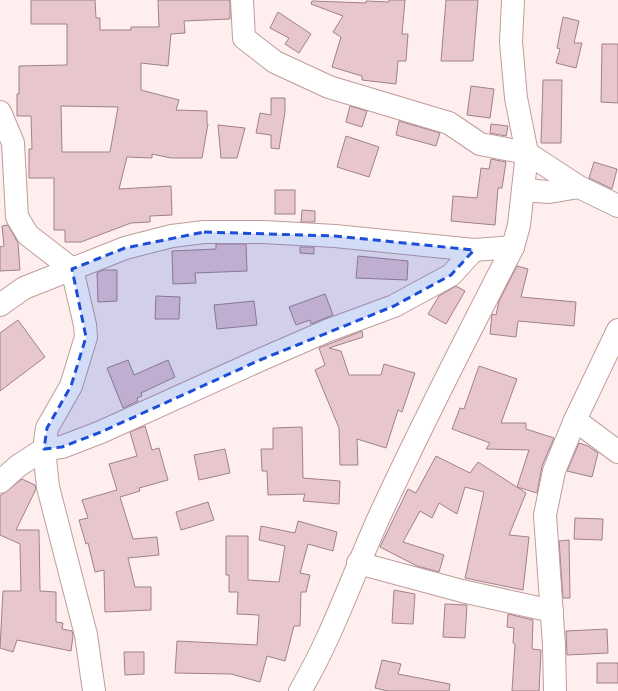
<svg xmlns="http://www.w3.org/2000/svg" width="618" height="691" font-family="'Open Sans',sans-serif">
	<rect width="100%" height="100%" fill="#feefee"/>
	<!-- building -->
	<g fill="#e8c6ce" stroke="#a08189" fill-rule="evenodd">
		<path d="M31,0h64l1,18h4v12h31v-3h28l-1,-27h72v19l-46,2 1,12 -14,1 -3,32 -27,-3v27l38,10 -3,10 31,1v13h1l-6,34h-31l-19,-4v4l-25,-1 -8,32 52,-3 1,29 -22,1v6l-19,1 -50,19h-16v-12h-11v-52h-25v-29h3l-1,-33h-14v-22h2v-28l48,-1v-41h-36zM61,106l57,1 -8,45h-48z"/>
		<path d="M389,0h16l-3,34h6l-2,27h-8l-2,23 -34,-4v-4l-30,-9 9,-30 -8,-5 10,-16 -32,-12 1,-3 54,2v-2l23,1z"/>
		<path d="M446,0h32l-5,61h-32z"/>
		<path d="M278,12l33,22 -12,19 -14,-9 4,-6 -19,-10z"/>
		<path d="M563,17l16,4 -5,22h8l-6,25 -20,-5 4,-14 -3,-1z"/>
		<path d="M602,44h16v59l-17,-1z"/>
		<path d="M543,80h19l-1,63h-20z"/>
		<path d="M471,86l23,3 -4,29 -23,-3z"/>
		<path d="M271,98h14v14l-6,37 -8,-1v-13l-15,-2 4,-20 11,2z"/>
		<path d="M350,106l17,5 -5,16 -16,-5z"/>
		<path d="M399,121l41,12 -4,13 -40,-11z"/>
		<path d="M491,124l17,2 -2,10 -16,-3z"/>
		<path d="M218,125l27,3 -8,30h-16z"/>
		<path d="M346,136l33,11 -10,30 -32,-10z"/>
		<path d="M491,159l15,3 -4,26h-4l-3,37 -44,-4 2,-25 24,2 4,-30 8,1z"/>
		<path d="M594,162l23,7 -5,20 -23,-11z"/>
		<rect x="275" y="190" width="20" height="24"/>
		<path d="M302,210l13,1v11h-14z"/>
		<path d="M8,225l10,18 2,27 -20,1v-24l4,-1 -2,-20z"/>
		<path d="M216,244h30l1,27 -52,2 1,10 -23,1 -1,-33 44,-2z"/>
		<path d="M300,247h14v7l-14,-1z"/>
		<path d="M358,256l50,5 -1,19 -51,-2z"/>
		<path d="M517,266l11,3 -7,28 55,5 -2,24 -56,-5 -2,16 -26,-3 2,-20 4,1 3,-14z"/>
		<path d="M103,270h14v31l-19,1 -1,-29z"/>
		<path d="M456,286l9,5 -19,33 -18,-10 11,-18z"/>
		<path d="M325,294l8,21 -22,9 -1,-4 -14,5 -7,-18z"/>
		<path d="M156,296l24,1 -1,22h-24z"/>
		<path d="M254,301l3,24 -40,4 -3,-24z"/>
		<path d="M18,320l27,37 -45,34v-58z"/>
		<path d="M362,331l1,6 -34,11 12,3 8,24h32l3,-11 31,9 -13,39 -4,-2 -12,38 -29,-9 1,26h-18l-1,-37 -24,-58 10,-5 -6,-17z"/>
		<path d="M128,360l6,15 34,-15 7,17 -34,16 1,3 -5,2 1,3 -15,7 -16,-40z"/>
		<path d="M479,366l38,13 -16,44h25v6l28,9 -12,28 -5,27 -20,-6 12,-37 -43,-1 4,-6 -38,-14 8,-21 4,1z"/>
		<path d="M145,426l7,24 7,-2 9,32 -29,8 1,3 -20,6 13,42 24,-2 2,18 -31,3 7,29h16v23l-46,2 -1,-42 -9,2 -7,-29 -2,1 -7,-24 9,-2 -6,-18 35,-10 -8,-26 28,-8 -7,-24z"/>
		<path d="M302,427l1,51 37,3 -1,23 -36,-3 2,-7 -37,1 -1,-24h-5l-1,-22h12v-21z"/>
		<path d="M579,443l9,3 10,7 -6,24 -25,-6z"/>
		<path d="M225,449l5,24 -31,7 -5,-25z"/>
		<path d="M436,456l34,17 8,-11 48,31 -17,42 20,2 -6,53 -58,-12 19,-86 -19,-5 -8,27 -18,-11 -7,15 -12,-7 -17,31 41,13 -5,17 -22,-6 -37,-19 28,-58 8,4z"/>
		<path d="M22,479l13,6 1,4 -20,41h23l1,61 16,1v30l7,1 -1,6 10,2 1,5 -2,15 -54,-11 -4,12 -13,-4 3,-57h18l-1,-47 -20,-9v-39z"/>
		<path d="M208,502l6,18 -33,10 -5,-18z"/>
		<path d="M575,518l28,1 -1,21 -28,-1z"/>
		<path d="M298,521l39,11 -4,19 -25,-7 -8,29 10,2 -4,17h-5l-1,34h-6l-9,35 -18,-5 -7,26 -29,-8 -56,-1 2,-32 80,4 2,-30 -22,-1 1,-22h-9v-17h-3v-39h22v44l31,2 6,-36 -26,-6 2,-14 34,7z"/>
		<path d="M569,540l1,58h-7l-4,-57z"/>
		<path d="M394,590l21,4 -2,30 -21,-1z"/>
		<path d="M445,604l22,1 -2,33 -22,-1z"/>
		<path d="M508,614l25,6 -1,29 9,1 -2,41h-27l3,-47 -2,-1 1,-15 -7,-1z"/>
		<path d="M607,629l1,24 -41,2 -1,-24z"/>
		<path d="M124,652h20v22l-19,1z"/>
		<path d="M382,660l19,4 -3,10 52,10 -1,7h-61l-13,-3z"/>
		<rect x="597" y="663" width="21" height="20"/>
	</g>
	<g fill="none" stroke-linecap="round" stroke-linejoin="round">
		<defs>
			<g id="minor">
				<path d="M242,0l2,38 31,24 54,25 120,36 31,21 47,9 52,34 39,19"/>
				<path d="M0,112l13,31 4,74 11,18 44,34 13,56 1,12 -15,49 -24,42 -3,21 4,38 38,148 8,56"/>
				<path d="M523,190l26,2 30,-5"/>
				<path d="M0,305l24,-17 101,-40 47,-12 32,-4h59l72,4 139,14 39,-3"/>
				<path d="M575,420l43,32"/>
				<path d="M0,482l18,-16 26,-17 18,-2 39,-15 159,-72 69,-30 65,-24 57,-31 23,-25"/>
				<path d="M358,563l104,28 90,20"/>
				<path d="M300,691c33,-56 53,-117 80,-176 42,-91 87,-179 133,-268l6,-22 8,-72 -11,-55 -5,-56 2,-42"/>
				<path d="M555,691l-1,-46 -9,-130 9,-44 21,-51 43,-90"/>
			</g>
		</defs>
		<!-- minor casing -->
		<use href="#minor" stroke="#be9d9a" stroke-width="24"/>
		<!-- minor -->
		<use href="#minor" stroke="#fff" stroke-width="22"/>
	</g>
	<!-- marked area -->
	<path fill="#1d4ed8" fill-opacity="0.2" stroke="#1d4ed8" stroke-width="3" stroke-dasharray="8 5" stroke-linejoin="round" d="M204,232l131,4 139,14 -23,25 -57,31 -134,54 -159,72 -39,15 -18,2 3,-21 24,-42 15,-49 -14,-68 53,-21z"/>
</svg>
